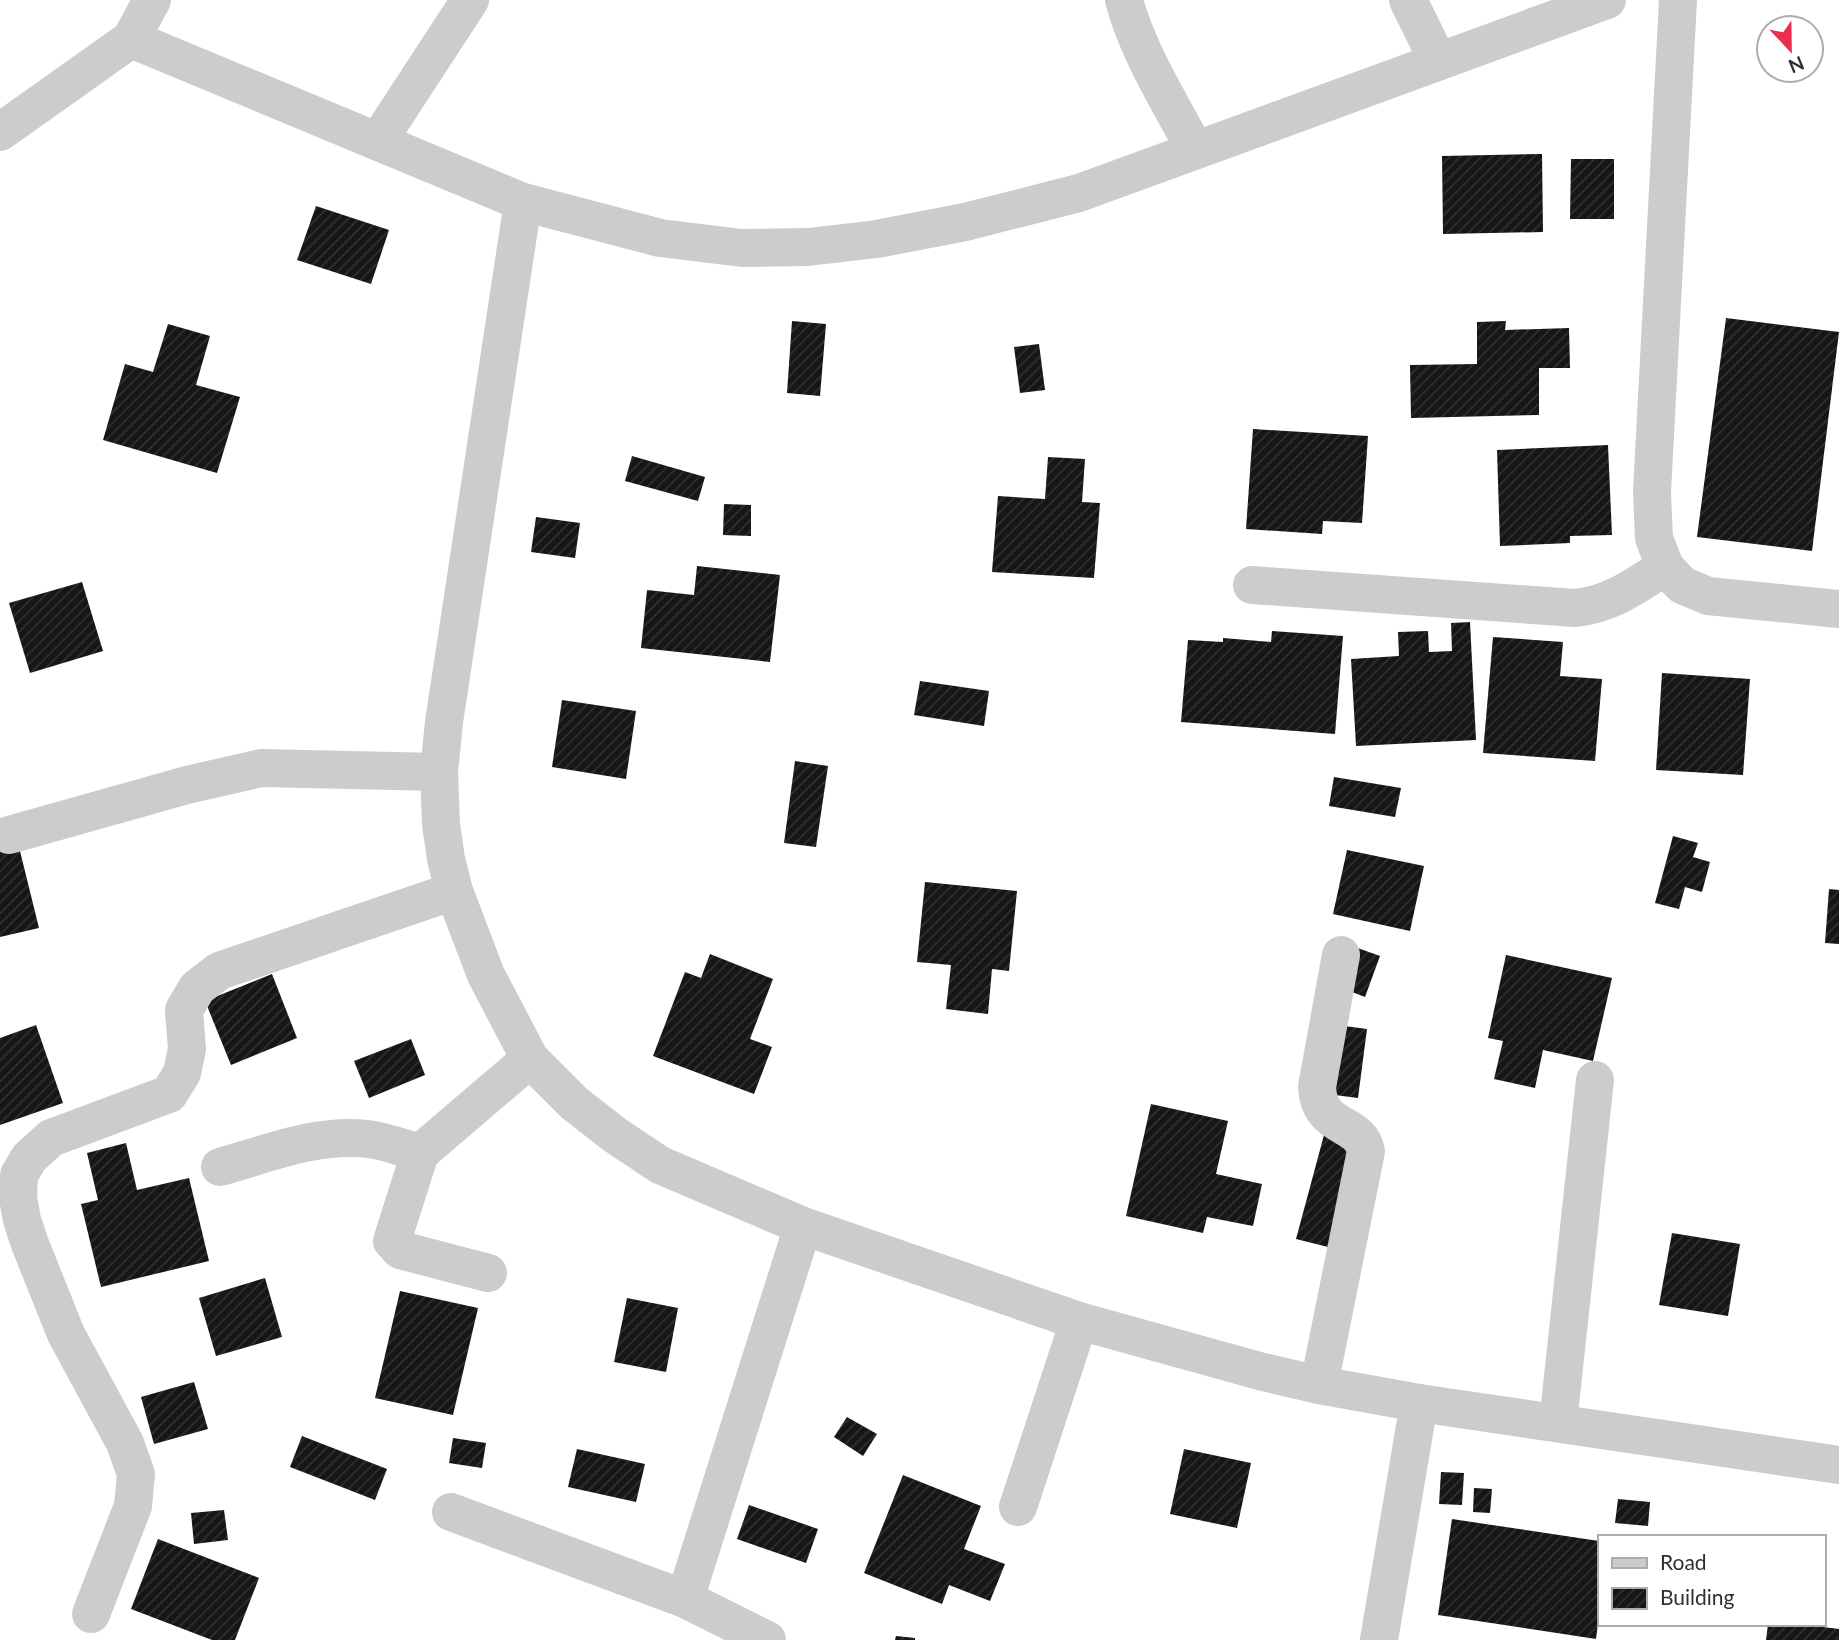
<svg xmlns="http://www.w3.org/2000/svg" width="1839" height="1640" font-family="Lato,sans-serif">
	<defs>
		<pattern id="building-hatch" width="6" height="6" patternUnits="userSpaceOnUse" patternTransform="scale(1.75)"><rect width="6" height="6" fill="#161616"/><path d="M-1 1l2-2M0 6l6-6M5 7l2-2" fill="none" stroke="#303030"/></pattern>
	</defs>
	<rect width="100%" height="100%" fill="#fff"/>
	<!-- building -->
	<g fill="url(#building-hatch)">
		<path d="M1542,154l1,78 -100,2 -1,-78z"/>
		<path d="M1571,159h43v60h-44z"/>
		<path d="M316,206l73,24 -18,54 -74,-24z"/>
		<path d="M1726,318l113,14 -27,219 -115,-14z"/>
		<path d="M792,321l34,3 -6,72 -33,-3z"/>
		<path d="M1506,321l-1,9 64,-2 1,40h-31v47l-128,3 -1,-53 67,-1v-42z"/>
		<path d="M168,324l42,12 -14,49 44,12 -23,76 -114,-33 22,-76 28,8z"/>
		<path d="M1039,344l6,46 -25,3 -6,-46z"/>
		<path d="M1253,429l115,7 -6,87 -39,-2 -1,13 -76,-5z"/>
		<path d="M1608,445l4,90 -42,1v7l-70,3 -3,-96z"/>
		<path d="M632,456l73,21 -7,24 -73,-20z"/>
		<path d="M1048,457l37,2 -3,43 18,1 -6,75 -102,-6 6,-76 47,3z"/>
		<path d="M724,504l27,1v31l-28,-1z"/>
		<path d="M536,517l44,6 -5,35 -44,-6z"/>
		<path d="M697,566l83,9 -10,87 -129,-14 6,-58 47,5z"/>
		<path d="M82,582l21,69 -73,22 -21,-70z"/>
		<path d="M1470,622l6,118 -120,6 -5,-87 48,-3 -1,-24 30,-1 1,21 23,-1 -1,-28z"/>
		<path d="M1272,631l71,5 -8,98 -154,-12 7,-82 35,2v-4l48,4z"/>
		<path d="M1493,637l70,5 -3,34 42,3 -7,82 -112,-8z"/>
		<path d="M1662,673l88,6 -7,96 -87,-5z"/>
		<path d="M920,681l69,10 -5,35 -70,-11z"/>
		<path d="M562,700l74,11 -10,68 -74,-12z"/>
		<path d="M795,761l33,5 -12,81 -32,-4z"/>
		<path d="M1334,777l67,11 -6,29 -66,-11z"/>
		<path d="M1673,836l25,7 -5,14 17,5 -8,30 -17,-5 -6,22 -24,-6z"/>
		<path d="M18,843l21,85 -39,9v-89z"/>
		<path d="M1347,850l77,16 -14,65 -77,-17z"/>
		<path d="M925,882l92,9 -8,80 -17,-2 -4,45 -42,-5 5,-44 -34,-3z"/>
		<path d="M1829,889l10,1v54l-14,-1z"/>
		<path d="M1355,947l25,9 -15,41 -26,-10z"/>
		<path d="M710,954l63,25 -23,60 22,8 -18,47 -101,-38 32,-84 16,6z"/>
		<path d="M1506,955l106,23 -19,83 -50,-11 -8,38 -41,-9 9,-38 -15,-3z"/>
		<path d="M272,974l25,64 -66,27 -26,-64z"/>
		<path d="M36,1025l27,78 -63,22v-87z"/>
		<path d="M1337,1025l30,4 -9,69 -31,-4z"/>
		<path d="M411,1039l14,36 -56,23 -15,-37z"/>
		<path d="M1151,1104l77,17 -12,53 46,10 -9,42 -46,-9 -4,16 -77,-17z"/>
		<path d="M1324,1135l32,8 -28,104 -32,-8z"/>
		<path d="M126,1143l11,47 52,-12 20,83 -108,26 -20,-83 17,-4 -11,-47z"/>
		<path d="M1672,1233l68,11 -12,72 -69,-11z"/>
		<path d="M265,1278l17,59 -66,19 -17,-58z"/>
		<path d="M400,1291l78,17 -25,107 -78,-17z"/>
		<path d="M627,1298l51,10 -12,64 -52,-10z"/>
		<path d="M194,1382l14,47 -54,15 -13,-47z"/>
		<path d="M847,1417l30,17 -14,22 -29,-19z"/>
		<path d="M302,1436l85,33 -12,31 -85,-33z"/>
		<path d="M453,1438l33,5 -4,25 -33,-5z"/>
		<path d="M577,1449l68,15 -9,38 -68,-15z"/>
		<path d="M1184,1449l67,14 -14,65 -67,-14z"/>
		<path d="M1441,1472l23,1 -2,32 -23,-1z"/>
		<path d="M903,1475l78,31 -17,43 41,15 -15,37 -41,-16 -7,19 -78,-31z"/>
		<path d="M1474,1488l18,1 -2,24 -17,-1z"/>
		<path d="M1618,1499l32,3 -2,24 -33,-3z"/>
		<path d="M749,1505l69,24 -12,34 -69,-24z"/>
		<path d="M224,1510l4,30 -34,4 -3,-31z"/>
		<path d="M1452,1519l147,22v74l-3,24 -158,-24z"/>
		<path d="M158,1539l101,39 -24,62h-23l-81,-31z"/>
		<path d="M1768,1624h31l40,5v11h-73z"/>
		<path d="M896,1636l19,2v2h-20z"/>
	</g>
	<g fill="none" stroke-linecap="round" stroke-linejoin="round">
		<!-- minor -->
		<g stroke="#ccc" stroke-width="38">
			<path d="M1124,0c14,53 46,102 71,150"/>
			<path d="M1408,0l30,61"/>
			<path d="M1678,0l-26,492 2,46 11,29 17,18 26,11 131,13"/>
			<path d="M131,39l392,163 137,36 82,10 66,-1 69,-8 88,-17 114,-29 528,-193"/>
			<path d="M0,132l131,-93 21,-39"/>
			<path d="M378,141l92,-141"/>
			<path d="M523,202l-79,520 -5,50 2,52 5,35 8,32 32,84 44,84 44,44 41,32 45,30 143,61 276,95 184,51 56,13 100,18 420,62"/>
			<path d="M1252,585l323,23c35,-3 60,-22 90,-41"/>
			<path d="M9,835l178,-50 74,-17 178,4"/>
			<path d="M420,1153l-28,88 8,9 88,23"/>
			<path d="M220,1167c47,-13 97,-34 148,-28 17,2 35,9 52,14l110,-94"/>
			<path d="M1319,1385l47,-234c-6,-31 -47,-20 -49,-64l24,-132"/>
			<path d="M1558,1423l37,-343"/>
			<path d="M1018,1507l61,-186"/>
			<path d="M451,1512l234,87 82,41"/>
			<path d="M685,1599l118,-373"/>
			<path d="M91,1614l42,-108 3,-32 -11,-31 -59,-109 -36,-90 -8,-24 -4,-22 1,-23 10,-17 22,-20 118,-44 13,-21 5,-24 -3,-39 13,-22 22,-17 235,-80"/>
			<path d="M1379,1640l40,-237"/>
		</g>
	</g>
	<!-- legend -->
	<rect x="1598" y="1535" width="228" height="91" fill="#ffffff" stroke="#acacac" stroke-width="2"/>
	<rect x="1612" y="1558" width="35" height="10" fill="#cccccc" stroke="#acacac" stroke-width="2"/>
	<text x="1660" y="1570" font-size="21" fill="#2f2f2f">Road</text>
	<rect x="1612" y="1588" width="35" height="21" fill="url(#building-hatch)" stroke="#acacac" stroke-width="2"/>
	<text x="1660" y="1605" font-size="21" fill="#2f2f2f">Building</text>
	<!-- north arrow -->
	<g transform="translate(1790 49) rotate(158)"><circle r="33" fill="#ffffff" stroke="#acacac" stroke-width="2"/>
	<path d="M0-5L12 26L0 18L-12 26Z" fill="#e92f4b"/>
	<text y="-10" font-size="19" font-weight="bold" text-anchor="middle" fill="#2f2f2f">N</text>
	</g>
</svg>
